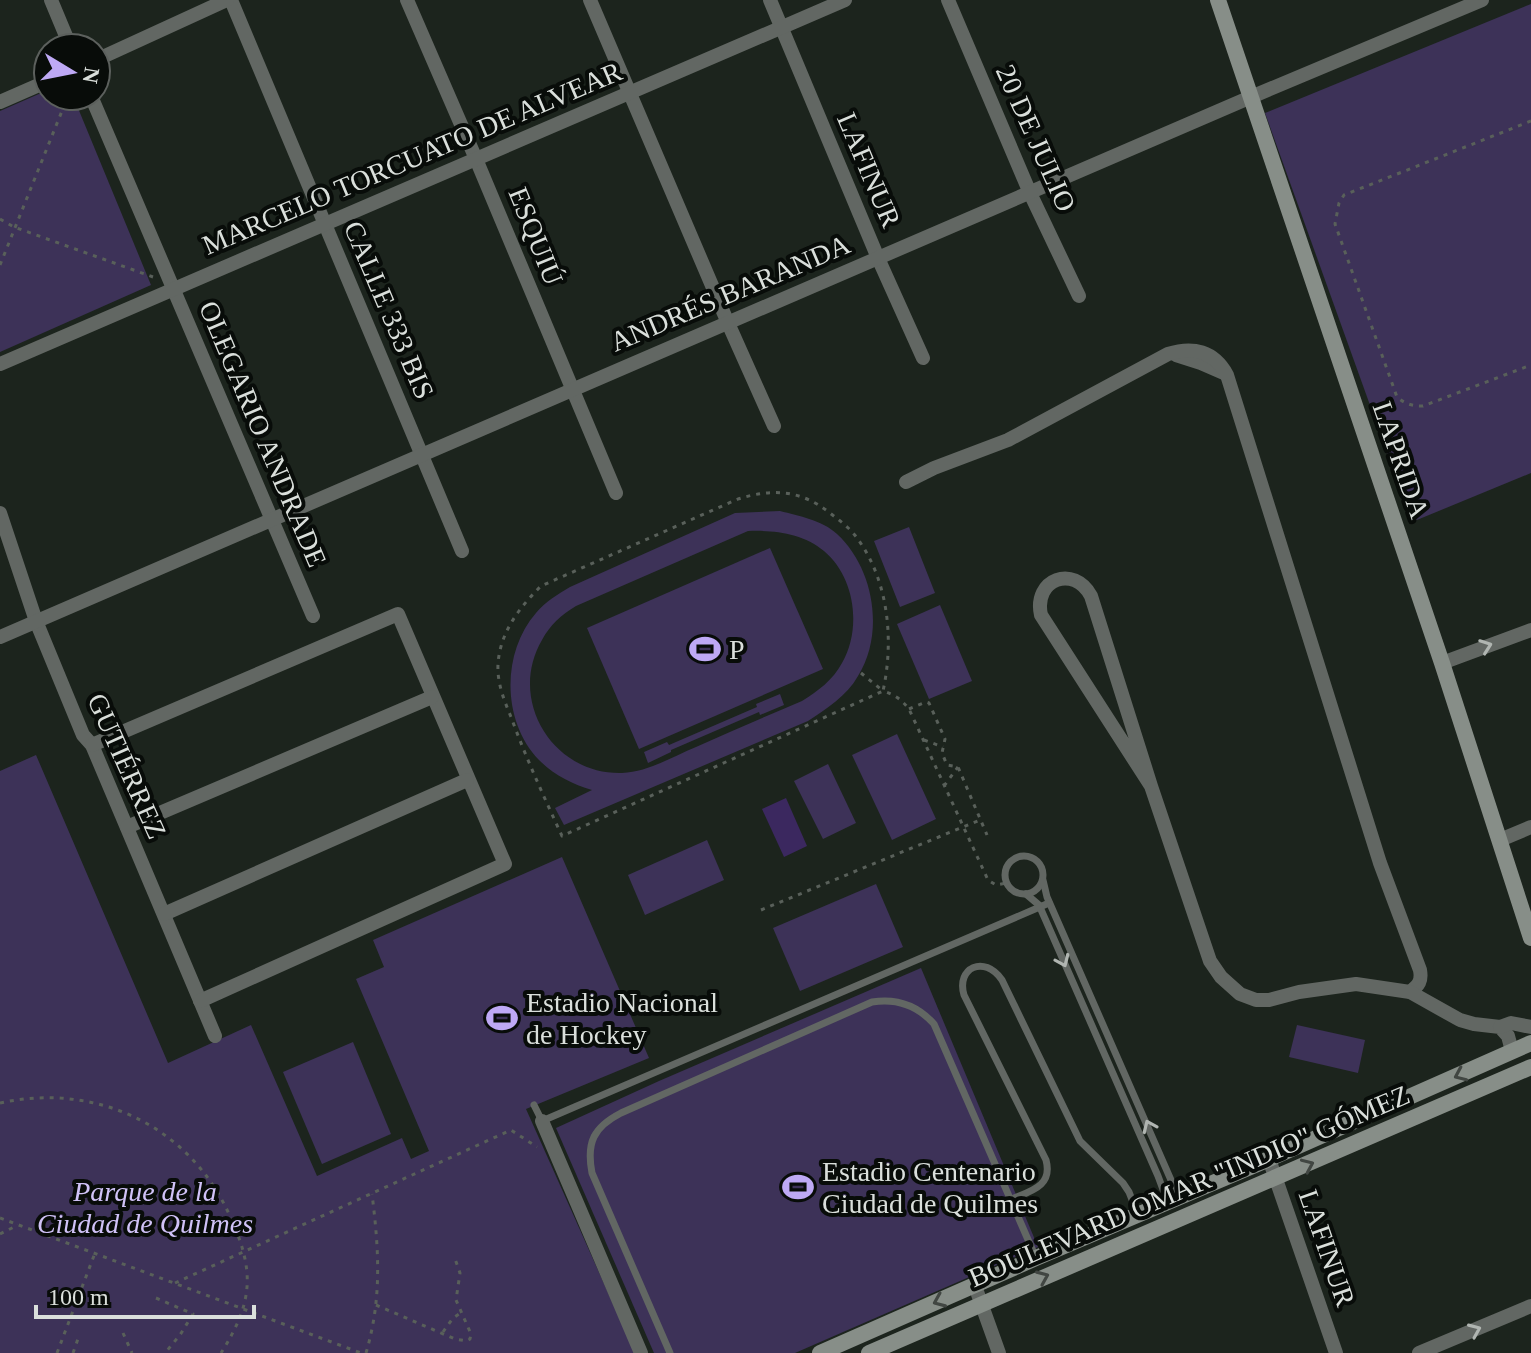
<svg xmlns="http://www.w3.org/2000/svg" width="1531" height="1353" font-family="Georgia,serif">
	<rect width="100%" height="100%" fill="#1c241d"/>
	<!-- green -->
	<g fill="#3d3258" fill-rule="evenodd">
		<path d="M1531,4v469l-119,49 -147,-409z"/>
		<path d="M48,90v6h25l78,189 -151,67v-241z"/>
		<path d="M780,511c19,5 42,9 57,23 37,34 48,99 21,142 -11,20 -32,33 -50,45l-244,104 -9,-17 37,-18c-20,-6 -38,-15 -53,-30 -37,-38 -38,-107 -3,-147 9,-11 22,-19 34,-26l165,-74zM748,531c26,-1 55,2 76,20 31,26 38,77 18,112 -9,17 -24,28 -40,38 -35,15 -71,30 -106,46 -24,10 -48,25 -74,26 -69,2 -115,-73 -80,-133 8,-15 19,-25 34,-34z"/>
		<path d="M909,527l26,66 -35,14 -26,-66z"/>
		<path d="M770,548l53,121 -184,80 -52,-121z"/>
		<path d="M940,605l32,76 -43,18 -32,-75z"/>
		<path d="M780,694l4,11 -24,10 -1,-3 -88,38v2l-23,11 -4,-11 23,-10 2,3 88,-38 -1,-3z"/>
		<path d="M897,734l39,85 -44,21 -40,-85z"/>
		<path d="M36,755l132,308 83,-38 66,151 85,-38 9,21 18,-8 -73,-172 28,-12 -11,-27 189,-83 87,201 -123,51 109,244h-635v-582z"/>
		<path d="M828,764l28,59 -33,16 -29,-58z"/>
		<path d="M707,840l17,40 -79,35 -17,-40z"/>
		<path d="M876,884l27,63 -103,44 -27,-63z"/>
		<path d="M921,968l117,279 -243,106h-141l-98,-225 103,-47z"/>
		<path d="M1297,1025l68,15 -7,33 -69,-16z"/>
		<path d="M353,1042l38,92 -69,30 -39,-92z"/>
	</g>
	<!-- water -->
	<path fill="#3b285f" d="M786,798l21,48 -23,11 -22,-48z"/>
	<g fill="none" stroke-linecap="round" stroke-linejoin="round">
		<!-- path -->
		<g stroke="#59605a" stroke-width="3" stroke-dasharray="4 6" stroke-linecap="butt">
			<path d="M1531,121l-187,74 -5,8 -4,21 62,173c8,7 15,9 26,9l108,-41"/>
			<path d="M0,219l14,8 139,50"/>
			<path d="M0,265l68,-169"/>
			<path d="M861,673l22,18c11,-50 6,-110 -26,-153 -7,-10 -17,-17 -27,-25 -29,-23 -57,-25 -92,-14l-197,87c-21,21 -41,46 -43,78 -1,19 6,36 13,53 15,41 33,80 51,119l321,-145c12,4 18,8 26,18l79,171 8,5 11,-2"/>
			<path d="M909,709l17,-7 3,1 16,36 -3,14 5,12 11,2 29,68"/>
			<path d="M924,740l19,7"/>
			<path d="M944,786l14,-19"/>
			<path d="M761,910l219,-90"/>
			<path d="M0,1103c95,-21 188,22 229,111 26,56 25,87 -8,139"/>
			<path d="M0,1218l361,135"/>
			<path d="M0,1234l18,-9"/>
			<path d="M175,1283l336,-153 26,17"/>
			<path d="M156,1298l37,16 -13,21 -15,18"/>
			<path d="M376,1305l79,34 12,2 3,-2 1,-5 -15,-34 4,-27 -6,-17"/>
			<path d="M443,1332l10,-14 9,-6"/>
			<path d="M123,1333l9,20"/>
			<path d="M57,1353l38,-100"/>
			<path d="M73,1353l6,-17"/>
			<path d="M366,1353c16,-54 13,-103 6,-159"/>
		</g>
		<!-- lane -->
		<g stroke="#626763" stroke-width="7">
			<circle cx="1024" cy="875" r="19"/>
			<path d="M1043,880l4,17 131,299"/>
			<path d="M1026,894l13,11 119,271 10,27"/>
			<path d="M534,1105l8,16 507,-218"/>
			<path d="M1012,1199c19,-8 41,-13 34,-39l-82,-165c-8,-27 20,-41 38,-15l78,161 43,42 6,9 9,23"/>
			<path d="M670,1353l-78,-180c-6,-31 2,-46 29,-60l251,-111c25,-4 46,4 62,22l102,234"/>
		</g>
		<!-- street -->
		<g stroke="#626763" stroke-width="14">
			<path d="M51,0l20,48"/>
			<path d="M231,0l231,551"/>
			<path d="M407,0l69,159 140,334"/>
			<path d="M590,0l138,323 46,103"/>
			<path d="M770,0l108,258 45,100"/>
			<path d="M948,0l82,193 49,103"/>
			<path d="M96,60l131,-60"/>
			<path d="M91,96l222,520"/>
			<path d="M0,102l48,-21"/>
			<path d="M1176,355l25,8 23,10"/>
			<path d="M0,364l845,-364"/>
			<path d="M906,482l28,-14 74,-28 160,-86c25,-8 46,-3 59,21l153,488 40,107c2,11 -1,15 -10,22"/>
			<path d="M0,513l36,108 47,114 9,10 123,291"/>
			<path d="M0,637l1251,-540 231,-97"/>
			<path d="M1442,663l89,-33"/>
			<path d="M92,745l306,-131 107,250 -305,137"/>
			<path d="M1151,786l-110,-171c-8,-36 33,-51 50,-19l60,190 59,175 11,16 19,17 16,6h13l30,-8 57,-8 54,8 50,28 14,4 26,3 8,9 4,15"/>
			<path d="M127,827l305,-130"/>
			<path d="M1500,840l31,-13"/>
			<path d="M164,914l303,-134"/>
			<path d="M1500,1027l11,-4 20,4"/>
			<path d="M542,1121l99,232"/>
			<path d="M1269,1159l67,194"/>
			<path d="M975,1286l24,67"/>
			<path d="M1419,1353l112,-47"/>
		</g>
		<!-- secondary -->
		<g stroke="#878e88" stroke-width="16">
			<path d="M1218,0l224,663 89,275"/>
			<path d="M820,1353l216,-95 233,-99 262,-116"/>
			<path d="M869,1353l662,-286"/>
		</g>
	</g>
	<!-- one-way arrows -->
	<defs><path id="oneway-chevron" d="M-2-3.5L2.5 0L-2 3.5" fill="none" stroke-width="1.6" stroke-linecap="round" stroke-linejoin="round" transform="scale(2)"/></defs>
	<g stroke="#b0b5b1">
		<use href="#oneway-chevron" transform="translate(1486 646) rotate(-20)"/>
		<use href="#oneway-chevron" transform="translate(1063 961) rotate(66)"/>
		<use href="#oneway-chevron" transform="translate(1149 1126) rotate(-114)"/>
		<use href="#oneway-chevron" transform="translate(1475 1330) rotate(-23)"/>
	</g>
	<g stroke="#414642">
		<use href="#oneway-chevron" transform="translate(1460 1075) rotate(156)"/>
		<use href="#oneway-chevron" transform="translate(1308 1165) rotate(-24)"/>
		<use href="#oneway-chevron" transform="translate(1043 1277) rotate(-23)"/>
		<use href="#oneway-chevron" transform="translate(939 1301) rotate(157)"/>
	</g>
	<!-- icons -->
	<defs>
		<symbol id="stadium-bare" viewBox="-9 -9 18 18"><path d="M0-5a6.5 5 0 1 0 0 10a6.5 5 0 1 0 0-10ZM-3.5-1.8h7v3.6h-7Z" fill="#bea9f5" stroke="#080c09" stroke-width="2.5" paint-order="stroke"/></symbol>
	</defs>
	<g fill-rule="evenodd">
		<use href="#stadium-bare" x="683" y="627" width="44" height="44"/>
		<use href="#stadium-bare" x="480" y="996" width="44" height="44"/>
		<use href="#stadium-bare" x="776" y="1165" width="44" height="44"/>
	</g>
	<g text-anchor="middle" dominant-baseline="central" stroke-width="8" stroke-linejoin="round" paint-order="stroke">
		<!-- street labels -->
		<g font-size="28" fill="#dadfdb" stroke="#080c09">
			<text transform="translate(1036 138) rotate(66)">20 DE JULIO</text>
			<text transform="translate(412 158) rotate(-23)">MARCELO TORCUATO DE ALVEAR</text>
			<text transform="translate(869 170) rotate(67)">LAFINUR</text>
			<text transform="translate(536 236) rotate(68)">ESQUIÚ</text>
			<text transform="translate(730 293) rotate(-23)">ANDRÉS BARANDA</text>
			<text transform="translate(389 310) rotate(67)">CALLE 333 BIS</text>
			<text transform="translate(263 434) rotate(67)">OLEGARIO ANDRADE</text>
			<text transform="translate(1401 460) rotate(71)">LAPRIDA</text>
			<text transform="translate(127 766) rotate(66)">GUTIÉRREZ</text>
			<text transform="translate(1189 1186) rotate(-23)">BOULEVARD OMAR "INDIO" GÓMEZ</text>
			<text transform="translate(1327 1248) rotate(71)">LAFINUR</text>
		</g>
		<!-- poi labels -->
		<g font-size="28" fill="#dadfdb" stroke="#080c09" text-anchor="start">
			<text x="729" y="649">P</text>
			<text x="526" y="1002">Estadio Nacional<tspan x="526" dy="32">de Hockey</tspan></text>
			<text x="822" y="1171">Estadio Centenario<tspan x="822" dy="32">Ciudad de Quilmes</tspan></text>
		</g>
		<!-- park labels -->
		<g font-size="28" font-style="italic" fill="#d0c2f7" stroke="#080c09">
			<text x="145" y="1191">Parque de la<tspan x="145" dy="32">Ciudad de Quilmes</tspan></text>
		</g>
	</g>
	<!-- north arrow -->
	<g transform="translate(72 72) rotate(100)"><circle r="38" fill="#080c09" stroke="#5c605d" stroke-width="2"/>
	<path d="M0-6L14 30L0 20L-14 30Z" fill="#bea9f5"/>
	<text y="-12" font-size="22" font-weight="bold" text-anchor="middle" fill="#dadfdb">N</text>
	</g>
	<!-- scale -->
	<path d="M36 1305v12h218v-12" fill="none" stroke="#dadfdb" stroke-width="4"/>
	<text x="48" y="1305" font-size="24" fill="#dadfdb" stroke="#080c09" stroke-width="6" paint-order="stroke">100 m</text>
</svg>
